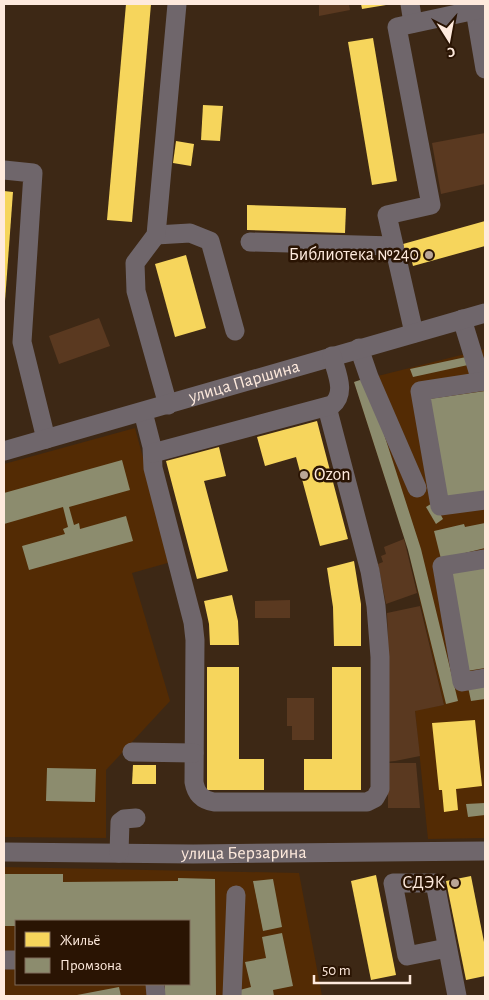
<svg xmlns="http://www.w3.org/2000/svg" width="489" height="1000" font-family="'Alegreya Sans',sans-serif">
	<rect width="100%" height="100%" fill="#3d2815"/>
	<!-- built -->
	<g fill="#532b04" fill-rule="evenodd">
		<path d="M485,349v489l-57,1 -13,-129 29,-5 -36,-155 -54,-168z"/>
		<path d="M135,428l36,134 -39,11 38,128 -64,69v68l-102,-1v-373z"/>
		<path d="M4,867l295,6 23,123h-318zM16,921h173v63h-173z"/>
	</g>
	<!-- green -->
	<g fill="#5a3920">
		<path d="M319,4h30l1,6 -31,6z"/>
		<path d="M485,133v51l-44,10 -9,-51z"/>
		<path d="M99,318l11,28 -51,18 -10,-28z"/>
		<path d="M404,539l13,54 -31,11 -8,-40 5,-2 -2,-6 5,-2 -2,-7z"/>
		<path d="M290,600v18h-35v-17z"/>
		<path d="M420,606l24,99 -29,6 5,45 -25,5 -10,1 3,-120 -1,-29z"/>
		<path d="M287,698h27v42h-22v-14h-5z"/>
		<path d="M388,763h28l4,45h-32z"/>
	</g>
	<!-- homes -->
	<g fill="#f6d55c">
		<path d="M126,4h25l-19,218 -25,-2z"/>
		<path d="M361,4h25v1l-24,4z"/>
		<path d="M373,38l24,143 -25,4 -24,-143z"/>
		<path d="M203,105l20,1 -3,35 -19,-1z"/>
		<path d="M176,141l18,3 -3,22 -18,-3z"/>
		<path d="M4,191l9,1 -8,109h-1z"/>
		<path d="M247,205l99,3 -1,25 -98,-3z"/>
		<path d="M485,221v25l-72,20 -4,-16 -4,1 -2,-7z"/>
		<path d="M186,255l20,73 -31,9 -20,-73z"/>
		<path d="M317,421l31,118 -28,7 -24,-89 -31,9 -8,-29z"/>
		<path d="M219,447l7,29 -22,5 24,90 -31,8 -31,-118z"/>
		<path d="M354,561l7,43v42h-27l-1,-39 -6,-39z"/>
		<path d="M232,595l6,26 1,24h-29l-1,-21 -5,-23z"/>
		<path d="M207,667h32v92h25v31h-57z"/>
		<path d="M332,667h29v123h-57v-31h28z"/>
		<path d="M475,720l7,66 -26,3 2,21 -14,2 -2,-22h-3l-7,-67z"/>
		<path d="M133,765h23v19h-24z"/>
		<path d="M376,875l20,100 -25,5 -20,-99z"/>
		<path d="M471,876l14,71v29l-19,4 -20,-99z"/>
	</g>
	<!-- industry -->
	<g fill="#8c8c6e">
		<path d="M466,357l2,8 -55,12 -3,-8z"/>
		<path d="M366,378l55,171 37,152 -12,3 -38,-154 -54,-168z"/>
		<path d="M485,391v101l-42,6 -14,-99z"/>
		<path d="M122,460l8,30 -61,17 5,18 5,-2 1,6 46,-13 7,25 -104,29 -7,-24 43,-12 -2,-5 5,-2 -5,-20 -59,17v-31z"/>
		<path d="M434,502l9,17 -7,5 -10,-17z"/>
		<path d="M485,523v25l-44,11 -7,-28 30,-7 1,3z"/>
		<path d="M485,568v100l-18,3 -15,-98z"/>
		<path d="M485,684v15l-14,2 -3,-14z"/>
		<path d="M47,768l49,1 -1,33 -49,-1z"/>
		<path d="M485,803v12l-17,2 -2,-13z"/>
		<path d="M4,874h59v8l115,-1v-3l37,1 1,117h-51v-12h24v-63h-173v5h-11z"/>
		<path d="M273,879l9,48 -19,4 -10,-50z"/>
		<path d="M282,933l11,53 -20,4 1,6h-37l-1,-5 15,-4 -6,-25 21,-4 -4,-21z"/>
		<path d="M119,987l2,9h-44v-1z"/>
	</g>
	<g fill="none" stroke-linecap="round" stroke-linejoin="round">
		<!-- minor -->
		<g stroke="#6f666b" stroke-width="19">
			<path d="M410,4l3,19"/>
			<path d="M475,10l10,59"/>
			<path d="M4,170l29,3 -11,169 24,97"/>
			<path d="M156,235l34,-2 20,8 25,90"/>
			<path d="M250,242l143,4"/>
			<path d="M462,319l19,62"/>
			<path d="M414,333l-27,-118 44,-10 -34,-178 88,-19"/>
			<path d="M359,348l10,29 48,111"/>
			<path d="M485,381l-65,10 20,115 45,-6"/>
			<path d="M168,405l-32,-114 -1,-28 21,-28 21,-231"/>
			<path d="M143,412l9,35 1,21 40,154 2,18 -1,142c2,12 8,18 20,20h153l8,-4 5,-9v-132l-4,-51 -6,-35 -43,-164"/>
			<path id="s1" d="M4,451l481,-138"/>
			<path d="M153,453l179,-48c15,-12 4,-33 0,-49"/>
			<path d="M485,559l-43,7 20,116 23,-4"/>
			<path d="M132,752l62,1"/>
			<path id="s2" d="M4,852l189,2 292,-3"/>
			<path d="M119,853l1,-31 4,-3 12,-1"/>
			<path d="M447,948l-40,8 -14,-73h42l22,113"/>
			<path d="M4,960h12"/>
			<path d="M155,984l1,12"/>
			<path d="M232,996l4,-101"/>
		</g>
	</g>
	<!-- markers -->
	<g fill="#baa697" stroke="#2a1403" stroke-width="2">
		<circle cx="429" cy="255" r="5"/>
		<circle cx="304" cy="475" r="5"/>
		<circle cx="455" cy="883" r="5"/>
	</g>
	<g text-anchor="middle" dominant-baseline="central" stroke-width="5" stroke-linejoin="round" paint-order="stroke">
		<!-- poi labels -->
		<g font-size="18" fill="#feeadd" stroke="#2a1403" text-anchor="end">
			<text x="419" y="255">Библиотека №240</text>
			<text x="314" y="475" text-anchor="start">Ozon</text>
			<text x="445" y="883">СДЭК</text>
		</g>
		<!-- street labels -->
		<g font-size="18" fill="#feeadd" stroke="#2a1403">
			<text stroke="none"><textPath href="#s1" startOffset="250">улица Паршина</textPath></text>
			<text stroke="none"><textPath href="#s2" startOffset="240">улица Берзарина</textPath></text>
		</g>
	</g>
	<!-- border -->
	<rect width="489" height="1000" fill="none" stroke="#feeadd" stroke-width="10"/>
	<!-- legend -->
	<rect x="15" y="920" width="175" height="65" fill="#2a1403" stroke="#7f6a5a"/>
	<rect x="25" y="932" width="25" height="15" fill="#f6d55c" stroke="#7f6a5a"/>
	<text x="60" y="945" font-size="15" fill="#feeadd">Жильё</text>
	<rect x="25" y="958" width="25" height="15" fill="#8c8c6e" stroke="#7f6a5a"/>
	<text x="60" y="970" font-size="15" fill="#feeadd">Промзона</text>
	<!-- north arrow -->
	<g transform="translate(449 40) rotate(169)" stroke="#2a1403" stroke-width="4" paint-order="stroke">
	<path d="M0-4L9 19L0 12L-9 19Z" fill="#feeadd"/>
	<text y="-8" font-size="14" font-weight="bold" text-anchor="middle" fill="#feeadd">С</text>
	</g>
	<!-- scale -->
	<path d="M314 975v8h96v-8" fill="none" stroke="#feeadd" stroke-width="2.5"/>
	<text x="322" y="975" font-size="15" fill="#feeadd" stroke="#2a1403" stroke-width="4" paint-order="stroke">50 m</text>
</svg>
